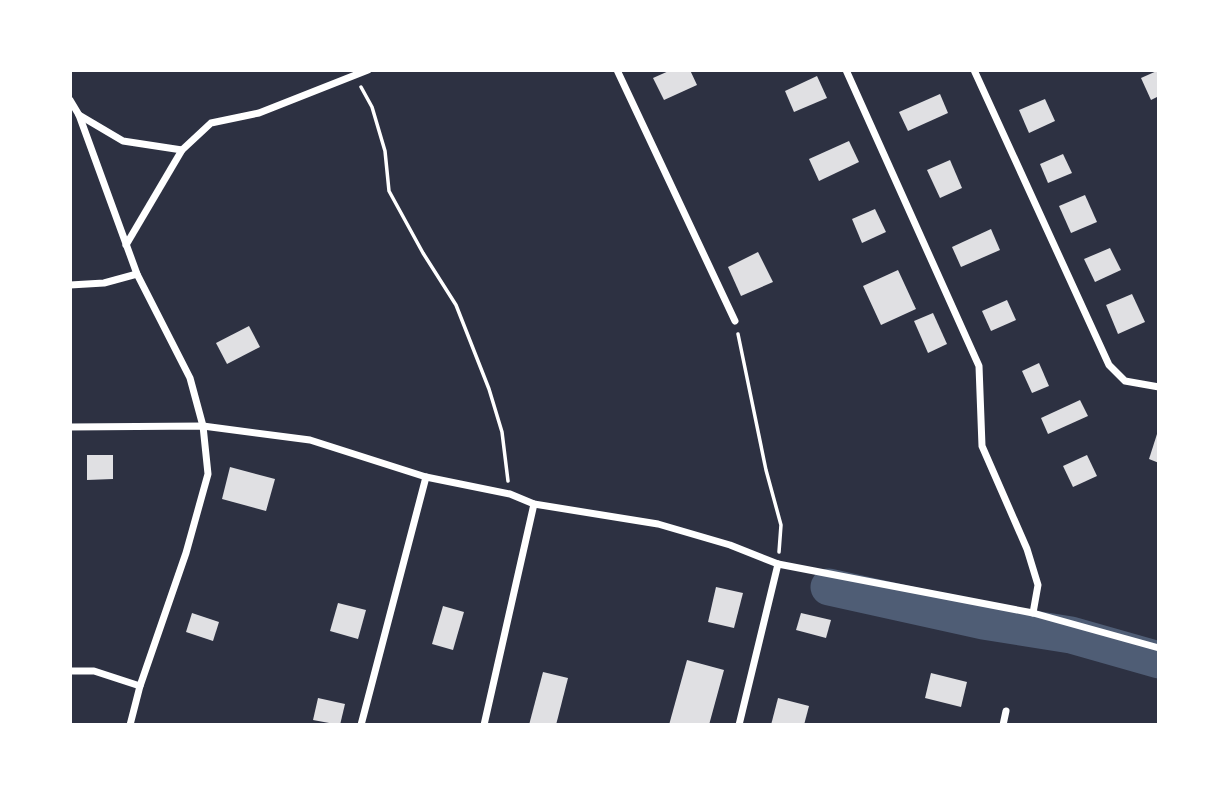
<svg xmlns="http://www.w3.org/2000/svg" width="1229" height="795" font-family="Commissioner,sans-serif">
	<rect width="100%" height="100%" fill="#2d3142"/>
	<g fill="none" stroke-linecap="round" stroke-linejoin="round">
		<!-- river -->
		<path stroke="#4f5d75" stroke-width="37" d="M829,587l154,34 88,14 88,25"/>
	</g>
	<!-- building -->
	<g fill="#e0e0e3">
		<path d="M671,70h19l7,15 -33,15 -11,-22z"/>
		<path d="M1159,70v26l-8,4 -10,-22z"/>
		<path d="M817,76l10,22 -33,14 -9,-21z"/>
		<path d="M940,94l8,19 -40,18 -9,-19z"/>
		<path d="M1045,99l10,22 -26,12 -10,-23z"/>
		<path d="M849,141l10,21 -40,19 -10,-22z"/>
		<path d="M1063,154l9,19 -24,10 -8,-19z"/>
		<path d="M950,160l12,28 -22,10 -13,-28z"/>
		<path d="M1085,195l12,27 -26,11 -12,-27z"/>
		<path d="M875,209l11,23 -24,11 -10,-24z"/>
		<path d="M991,229l9,21 -39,17 -9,-20z"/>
		<path d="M1110,248l11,22 -26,12 -11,-23z"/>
		<path d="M758,252l15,30 -32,14 -13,-29z"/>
		<path d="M898,270l18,39 -35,16 -18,-39z"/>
		<path d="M1132,294l13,28 -27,12 -12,-29z"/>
		<path d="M1007,300l9,20 -25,11 -9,-20z"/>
		<path d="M933,313l14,31 -19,9 -14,-32z"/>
		<path d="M249,326l11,21 -33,17 -11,-21z"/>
		<path d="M1039,363l10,23 -17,7 -10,-22z"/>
		<path d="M1080,400l8,16 -40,18 -7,-16z"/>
		<path d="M1158,431h1v32l-10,-4z"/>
		<path d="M87,455h26v24l-26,1z"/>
		<path d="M1087,455l10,21 -24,11 -10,-21z"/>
		<path d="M230,467l45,12 -9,32 -44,-12z"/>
		<path d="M716,587l27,6 -9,35 -26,-6z"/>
		<path d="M338,603l28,7 -8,29 -28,-8z"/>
		<path d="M443,606l21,6 -11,38 -21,-6z"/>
		<path d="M192,613l27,9 -6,19 -27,-9z"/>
		<path d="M801,613l30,7 -5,18 -30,-8z"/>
		<path d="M687,660l37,10 -15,55h-40z"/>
		<path d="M543,672l25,6 -12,47h-27z"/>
		<path d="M931,673l36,9 -6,25 -36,-9z"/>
		<path d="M318,698l27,6 -5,21 -27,-5z"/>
		<path d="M778,698l31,8 -5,19h-33z"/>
	</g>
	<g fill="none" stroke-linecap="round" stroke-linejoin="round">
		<!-- path -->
		<g stroke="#fff" stroke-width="3.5">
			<path d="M361,87l11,20 13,44 4,40 34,62 33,52 33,84 13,43 6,49"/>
			<path d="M738,334l28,136 15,55 -2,27"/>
		</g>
		<!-- minor -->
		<g stroke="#fff" stroke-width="7">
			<path d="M617,70l118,251"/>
			<path d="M846,70l133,296 3,80 45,103 11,36 -5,28"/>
			<path d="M974,70l135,295 16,16 34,6"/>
			<path d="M70,100l9,15 58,159 53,104 13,48 5,48 -22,79 -46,133 -10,39"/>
			<path d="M79,115l44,26 59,9 29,-27 48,-10 109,-43"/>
			<path d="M126,245l56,-95"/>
			<path d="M70,285l34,-2 33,-9"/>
			<path d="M70,427l133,-1 107,14 116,37 84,17 24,10 124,20 72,21 48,19 255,49 126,35"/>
			<path d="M70,671h24l46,15"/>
			<path d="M361,725l65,-248"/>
			<path d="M484,725l50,-221"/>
			<path d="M739,725l39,-161"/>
			<path d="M1003,725l3,-14"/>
		</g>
	</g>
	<!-- border -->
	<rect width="1229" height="795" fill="none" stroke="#ffffff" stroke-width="144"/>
</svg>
